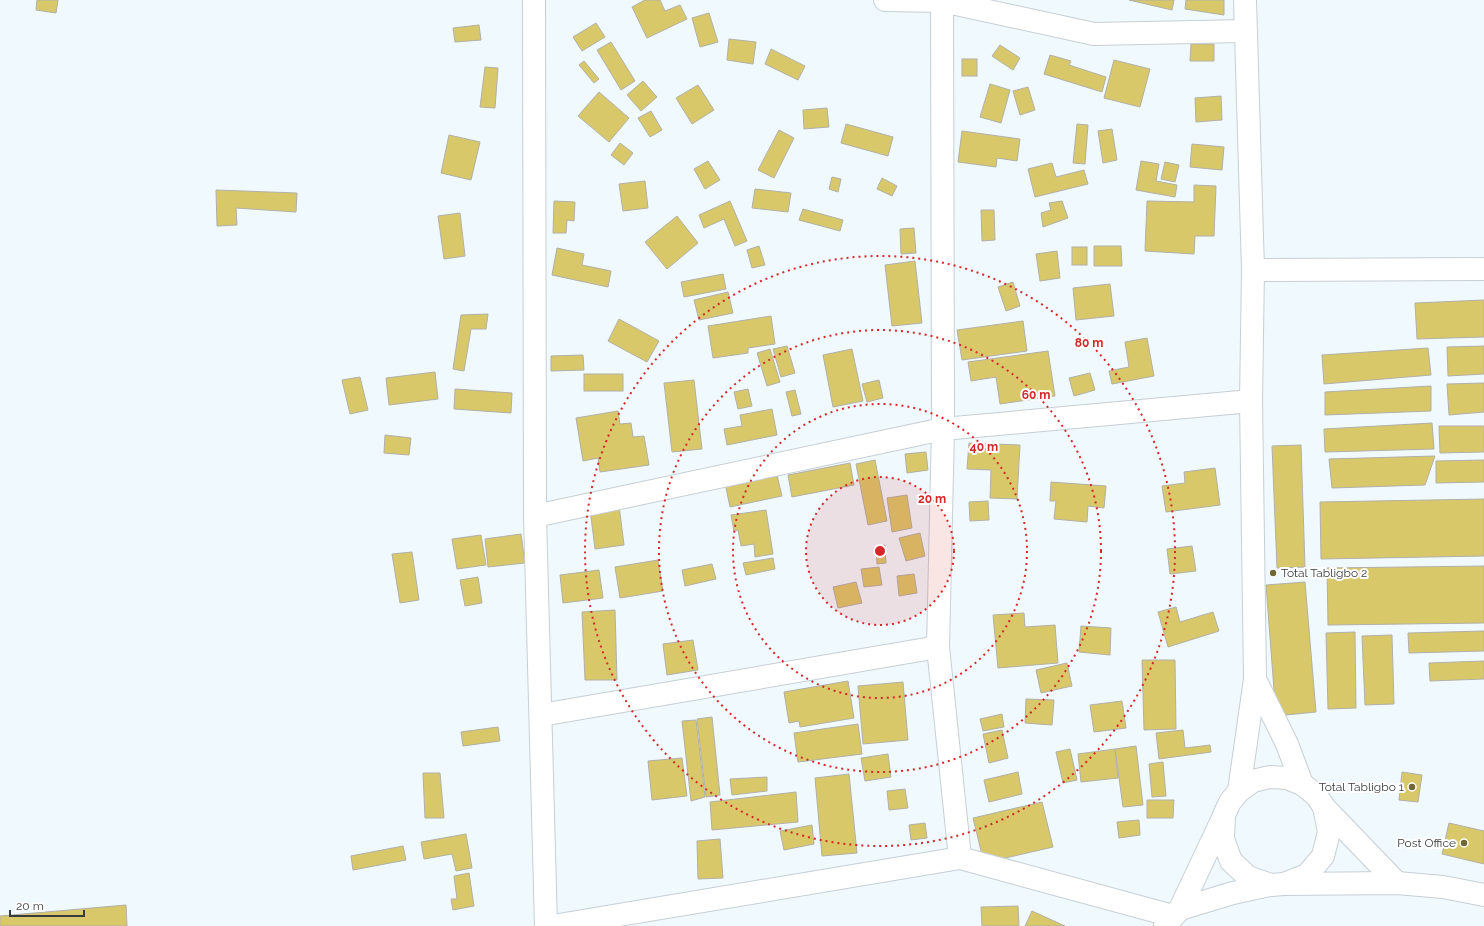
<svg xmlns="http://www.w3.org/2000/svg" width="1484" height="926" font-family="Raleway,sans-serif">
	<rect width="100%" height="100%" fill="#f0f9fe"/>
	<!-- building -->
	<g fill="#d9c86a" stroke="#b1b0a7">
		<path d="M37,0h21l-2,13 -20,-3z"/>
		<path d="M645,0h15l5,11 15,-6 7,14 -40,19 -15,-31z"/>
		<path d="M1129,0h45l-2,10z"/>
		<path d="M1186,0h38v15l-39,-6z"/>
		<path d="M709,13l9,29 -18,5 -8,-29z"/>
		<path d="M596,23l9,14 -23,14 -9,-14z"/>
		<path d="M479,25l2,15 -26,2 -2,-14z"/>
		<path d="M729,39l27,3 -3,22 -26,-4z"/>
		<path d="M611,42l24,39 -14,9 -24,-40z"/>
		<path d="M1191,44h23v17h-24z"/>
		<path d="M1000,45l20,13 -7,12 -21,-14z"/>
		<path d="M771,49l34,17 -7,14 -33,-16z"/>
		<path d="M1050,55l21,6 -2,4 37,12 -4,15 -58,-18z"/>
		<rect x="962" y="59" width="15" height="17"/>
		<path d="M1114,60l36,9 -10,38 -36,-9z"/>
		<path d="M584,61l15,18 -5,4 -15,-18z"/>
		<path d="M485,67l13,1 -3,40 -15,-1z"/>
		<path d="M643,81l14,16 -16,14 -14,-16z"/>
		<path d="M990,84l20,6 -9,33 -21,-6z"/>
		<path d="M698,85l16,25 -22,14 -16,-26z"/>
		<path d="M1028,87l7,23 -15,5 -7,-24z"/>
		<path d="M599,92l30,26 -20,24 -31,-26z"/>
		<path d="M1221,96l1,24 -26,2 -1,-24z"/>
		<path d="M827,108l2,19 -25,2 -1,-19z"/>
		<path d="M651,111l11,19 -12,7 -12,-19z"/>
		<path d="M846,124l47,13 -5,19 -47,-13z"/>
		<path d="M1077,124l11,1 -3,39 -12,-1z"/>
		<path d="M1112,129l5,31 -14,3 -5,-32z"/>
		<path d="M779,130l15,8 -20,40 -16,-8z"/>
		<path d="M962,131l58,8 -3,22 -20,-3 -1,9 -38,-5z"/>
		<path d="M449,135l31,7 -9,38 -30,-7z"/>
		<path d="M620,143l13,10 -9,12 -13,-10z"/>
		<path d="M1192,144l32,3 -2,23 -32,-3z"/>
		<path d="M708,161l12,19 -15,9 -11,-20z"/>
		<path d="M1141,161l18,3 -3,17 21,4 -2,12 -39,-7z"/>
		<path d="M1165,162l14,3 -4,17 -14,-3z"/>
		<path d="M1052,163l4,14 28,-7 4,14 -53,13 -7,-28z"/>
		<path d="M832,177l9,2 -3,13 -9,-3z"/>
		<path d="M882,178l15,8 -5,10 -15,-7z"/>
		<path d="M645,181l3,27 -25,3 -4,-27z"/>
		<path d="M1194,185l22,1 -2,50h-19l-1,18 -49,-3 2,-50 47,1z"/>
		<path d="M755,189l36,4 -3,19 -36,-4z"/>
		<path d="M216,190l81,3 -1,19 -60,-4 1,17 -20,1z"/>
		<path d="M554,201l21,1 -1,19 -7,-1 -1,13h-13z"/>
		<path d="M730,201l17,40 -12,5 -11,-27 -20,9 -5,-13z"/>
		<path d="M1062,201l6,17 -25,9 -2,-14 10,-3 -2,-7z"/>
		<path d="M803,209l40,11 -3,11 -41,-11z"/>
		<path d="M981,210h13l1,30 -13,1z"/>
		<path d="M460,213l5,43 -21,3 -6,-43z"/>
		<path d="M677,216l21,27 -31,26 -22,-27z"/>
		<path d="M914,228l2,25 -15,1 -1,-25z"/>
		<path d="M759,246l6,19 -13,3 -5,-18z"/>
		<path d="M1094,246h27l1,20h-28z"/>
		<rect x="1072" y="247" width="15" height="18"/>
		<path d="M557,248l27,6 -2,11 29,6 -3,16 -56,-12z"/>
		<path d="M1057,251l3,27 -20,3 -4,-27z"/>
		<path d="M915,261l7,62 -30,3 -7,-61z"/>
		<path d="M723,274l3,15 -42,8 -3,-15z"/>
		<path d="M1013,282l7,24 -14,5 -8,-24z"/>
		<path d="M1110,284l4,32 -38,4 -3,-32z"/>
		<path d="M728,292l5,21 -34,7 -5,-20z"/>
		<path d="M1484,300v37l-67,2 -2,-36z"/>
		<path d="M488,314l-2,15h-15l-7,42 -11,-2 8,-54z"/>
		<path d="M771,316l4,28 -27,4v5l-35,5 -5,-32z"/>
		<path d="M619,319l40,22 -12,21 -39,-21z"/>
		<path d="M1023,321l4,30 -65,9 -5,-30z"/>
		<path d="M1147,338l7,38 -42,8 -3,-13 20,-4 -4,-25z"/>
		<path d="M787,346l8,27 -14,4 -8,-28z"/>
		<path d="M1484,346v28l-36,2 -1,-29z"/>
		<path d="M1428,348l3,27 -107,9 -2,-29z"/>
		<path d="M770,349l10,33 -13,4 -10,-33z"/>
		<path d="M852,349l11,52 -30,6 -10,-52z"/>
		<path d="M1048,351l7,45 -55,8 -4,-27 -25,4 -3,-19z"/>
		<path d="M583,355l1,15 -33,1v-15z"/>
		<path d="M435,372l3,27 -49,6 -3,-27z"/>
		<path d="M1090,373l5,17 -21,6 -5,-18z"/>
		<rect x="584" y="374" width="39" height="17"/>
		<path d="M360,377l8,33 -18,4 -8,-34z"/>
		<path d="M694,380l8,69 -30,3 -8,-69z"/>
		<path d="M879,380l4,18 -16,4 -5,-18z"/>
		<path d="M1484,383v29l-35,3 -2,-31z"/>
		<path d="M1431,386v25l-106,4v-23z"/>
		<path d="M455,389l57,4 -1,20 -57,-4z"/>
		<path d="M748,389l4,17 -14,3 -4,-17z"/>
		<path d="M795,390l6,24 -9,2 -6,-24z"/>
		<path d="M772,409l5,26 -50,10 -3,-16 18,-3 -2,-11z"/>
		<path d="M618,411l2,13 11,-1 2,14 11,-1 5,29 -49,7 -2,-14 -15,3 -7,-43z"/>
		<path d="M1432,423l2,26 -109,3 -1,-23z"/>
		<path d="M1439,426h45v26l-44,1z"/>
		<path d="M385,435l26,3 -2,17 -25,-2z"/>
		<path d="M969,443l51,2 -3,54 -27,-1 1,-28 -24,-1z"/>
		<path d="M1301,445l4,122 -28,1 -5,-122z"/>
		<path d="M926,452l2,18 -21,3 -2,-19z"/>
		<path d="M1435,456l-10,29 -93,3 -3,-29z"/>
		<path d="M875,460l12,61 -19,4 -12,-61z"/>
		<path d="M1484,460v22l-48,1v-22z"/>
		<path d="M850,463l4,22 -62,12 -4,-22z"/>
		<path d="M1215,468l5,37 -54,7 -4,-26 23,-3 -1,-11z"/>
		<path d="M776,471l6,25 -52,11 -5,-24z"/>
		<path d="M1051,482l55,4 -2,22 -16,-2 -1,16 -33,-3 2,-18h-6z"/>
		<path d="M907,495l5,33 -20,4 -5,-34z"/>
		<path d="M1484,499v57l-163,3 -1,-57z"/>
		<path d="M988,501l1,19 -19,1 -1,-19z"/>
		<path d="M619,505l5,40 -29,4 -5,-40z"/>
		<path d="M766,510l7,44 -18,3 -1,-13 -13,2 -3,-16 -4,1 -3,-16z"/>
		<path d="M920,533l5,23 -19,5 -7,-23z"/>
		<path d="M521,534l4,29 -37,4 -3,-28z"/>
		<path d="M481,535l5,30 -29,4 -5,-30z"/>
		<path d="M885,545l1,18 -9,1 -1,-18z"/>
		<path d="M1192,546l4,25 -26,3 -3,-25z"/>
		<path d="M412,552l7,48 -19,3 -8,-49z"/>
		<path d="M773,558l2,11 -29,6 -3,-12z"/>
		<path d="M658,560l5,31 -43,7 -5,-31z"/>
		<path d="M712,564l4,15 -31,7 -3,-16z"/>
		<path d="M1484,566v57l-156,2 -1,-57z"/>
		<path d="M879,567l3,18 -18,2 -3,-18z"/>
		<path d="M599,570l4,28 -40,5 -3,-28z"/>
		<path d="M914,574l3,19 -18,3 -2,-20z"/>
		<path d="M478,577l4,26 -17,3 -5,-26z"/>
		<path d="M856,582l6,21 -24,5 -5,-21z"/>
		<path d="M1305,582l11,130 -40,4 -10,-131z"/>
		<path d="M1176,607l4,15 33,-10 6,19 -51,16 -10,-35z"/>
		<path d="M615,610l2,70h-32l-3,-68z"/>
		<path d="M1024,613l1,14 30,-2 3,38 -60,5 -5,-53z"/>
		<path d="M1081,626l30,2 -1,27 -31,-3z"/>
		<path d="M1484,631v20l-75,2 -1,-20z"/>
		<path d="M1355,632l1,76 -28,1 -2,-76z"/>
		<path d="M1392,635l2,69 -29,1 -3,-69z"/>
		<path d="M693,640l5,30 -31,5 -4,-31z"/>
		<path d="M1142,660h33l1,69 -32,1z"/>
		<path d="M1484,661v18l-54,2 -1,-18z"/>
		<path d="M1067,663l5,23 -31,7 -5,-23z"/>
		<path d="M848,681l6,37 -54,9 -1,-6 -10,2 -5,-31z"/>
		<path d="M903,682l5,58 -45,4 -5,-58z"/>
		<path d="M1026,699l28,1 -2,25 -27,-2z"/>
		<path d="M1122,701l4,27 -32,4 -4,-27z"/>
		<path d="M1002,714l2,13 -21,4 -3,-12z"/>
		<path d="M712,717l8,78 -14,2 -9,-78z"/>
		<path d="M696,720l9,77 -14,4 -9,-80z"/>
		<path d="M858,724l4,30 -64,8 -4,-29z"/>
		<path d="M498,727l2,14 -37,5 -2,-14z"/>
		<path d="M1002,730l6,28 -19,5 -6,-29z"/>
		<path d="M1183,730l2,18 25,-3 1,7 -52,7 -3,-26z"/>
		<path d="M1136,746l7,59 -20,2 -8,-58z"/>
		<path d="M1070,749l7,31 -14,3 -7,-31z"/>
		<path d="M1115,749l3,29 -37,4 -3,-28z"/>
		<path d="M888,754l3,23 -26,4 -4,-23z"/>
		<path d="M682,758l5,38 -35,4 -4,-39z"/>
		<path d="M1163,762l3,34 -14,1 -3,-33z"/>
		<path d="M1018,772l4,22 -33,8 -5,-22z"/>
		<path d="M1402,772l20,3 -4,27 -19,-2z"/>
		<path d="M423,773h17l4,45h-19z"/>
		<path d="M849,774l8,79 -35,3 -7,-78z"/>
		<path d="M767,777v14l-35,4 -2,-16z"/>
		<path d="M905,789l3,19 -19,2 -2,-19z"/>
		<path d="M796,792l2,30 -86,8 -2,-28z"/>
		<path d="M1147,800h27l-1,18h-26z"/>
		<path d="M1042,802l11,45 -69,16 -11,-45z"/>
		<path d="M1139,820l1,15 -21,3 -2,-16z"/>
		<path d="M925,823l2,15 -16,2 -2,-15z"/>
		<path d="M1449,823l35,8v33l-42,-10z"/>
		<path d="M812,825l2,19 -30,6 -4,-19z"/>
		<path d="M466,834l6,34 -16,3 -4,-17 -28,5 -3,-17z"/>
		<path d="M720,839l3,39 -25,1 -1,-38z"/>
		<path d="M403,846l3,14 -53,10 -2,-14z"/>
		<path d="M469,873l5,33 -21,4 -2,-11h6l-3,-23z"/>
		<path d="M126,905l1,21h-127v-10z"/>
		<path d="M1018,906l1,20h-37l-1,-19z"/>
		<path d="M1032,911l33,15h-40z"/>
	</g>
	<g fill="none" stroke-linecap="round" stroke-linejoin="round">
		<defs>
			<g id="minor">
				<path d="M534,0l1,516 11,410"/>
				<path d="M885,0l57,1 152,33 151,-3"/>
				<path d="M942,0l1,429 -5,218 22,211"/>
				<path d="M1253,270l231,-1"/>
				<path d="M535,516l408,-87 308,-28"/>
				<path d="M541,715l397,-68"/>
				<path d="M1324,807l73,76"/>
				<path d="M1284,884l113,-1 46,4 41,8"/>
				<path d="M553,926l407,-68 213,58"/>
			</g>
			<g id="major">
				<path d="M1255,679l32,65 15,40"/>
				<path d="M1239,791l14,-10 17,-4 17,1 15,6 14,11 8,12 5,25 -6,24 -16,19 -23,9 -13,1 -23,-8 -17,-16 -8,-22 1,-24 6,-13 9,-11 16,-112 -4,-278 2,-131 -8,-270"/>
				<path d="M1180,909l53,-16 37,-8"/>
				<path d="M1165,926l15,-17 42,-89"/>
			</g>
		</defs>
		<!-- minor casing -->
		<use href="#minor" stroke="#c6cfd4" stroke-width="24"/>
		<!-- major casing -->
		<use href="#major" stroke="#c6cfd4" stroke-width="24"/>
		<!-- minor -->
		<use href="#minor" stroke="#fff" stroke-width="22"/>
		<!-- major -->
		<use href="#major" stroke="#fff" stroke-width="22"/>
	</g>
	<!-- distance rings -->
	<circle cx="880" cy="551" r="74" fill="#d62828" fill-opacity=".12"/>
	<g fill="none" stroke="#d62828" stroke-width="2" stroke-dasharray="2 4">
		<circle cx="880" cy="551" r="74"/>
		<circle cx="880" cy="551" r="147"/>
		<circle cx="880" cy="551" r="221"/>
		<circle cx="880" cy="551" r="295"/>
	</g>
	<!-- markers -->
	<g fill="#716835" stroke="#fff" stroke-width="1.5">
		<circle cx="1273" cy="573" r="4"/>
		<circle cx="1412" cy="787" r="4"/>
		<circle cx="1464" cy="843" r="4"/>
	</g>
	<g text-anchor="middle" dominant-baseline="central" stroke-width="4" stroke-linejoin="round" paint-order="stroke">
		<!-- poi labels -->
		<g font-size="12" fill="#383b3d" stroke="#fff" text-anchor="end">
			<text x="1281" y="573" text-anchor="start">Total Tabligbo 2</text>
			<text x="1404" y="787">Total Tabligbo 1</text>
			<text x="1456" y="843">Post Office</text>
		</g>
	</g>
	<circle cx="880" cy="551" r="6" fill="#d62828" stroke="#fff" stroke-width="2"/>
	<g font-size="12" text-anchor="middle" font-weight="bold" fill="#d62828" stroke="#fff" stroke-width="4" stroke-linejoin="round" paint-order="stroke">
		<text x="1089" y="347">80 m</text>
		<text x="1036" y="399">60 m</text>
		<text x="984" y="451">40 m</text>
		<text x="932" y="503">20 m</text>
	</g>
	<!-- scale -->
	<path d="M10 910v6h74v-6" fill="none" stroke="#383b3d" stroke-width="2"/>
	<text x="16" y="910" font-size="12" fill="#383b3d" stroke="#ffffff" stroke-width="3" paint-order="stroke">20 m</text>
</svg>
